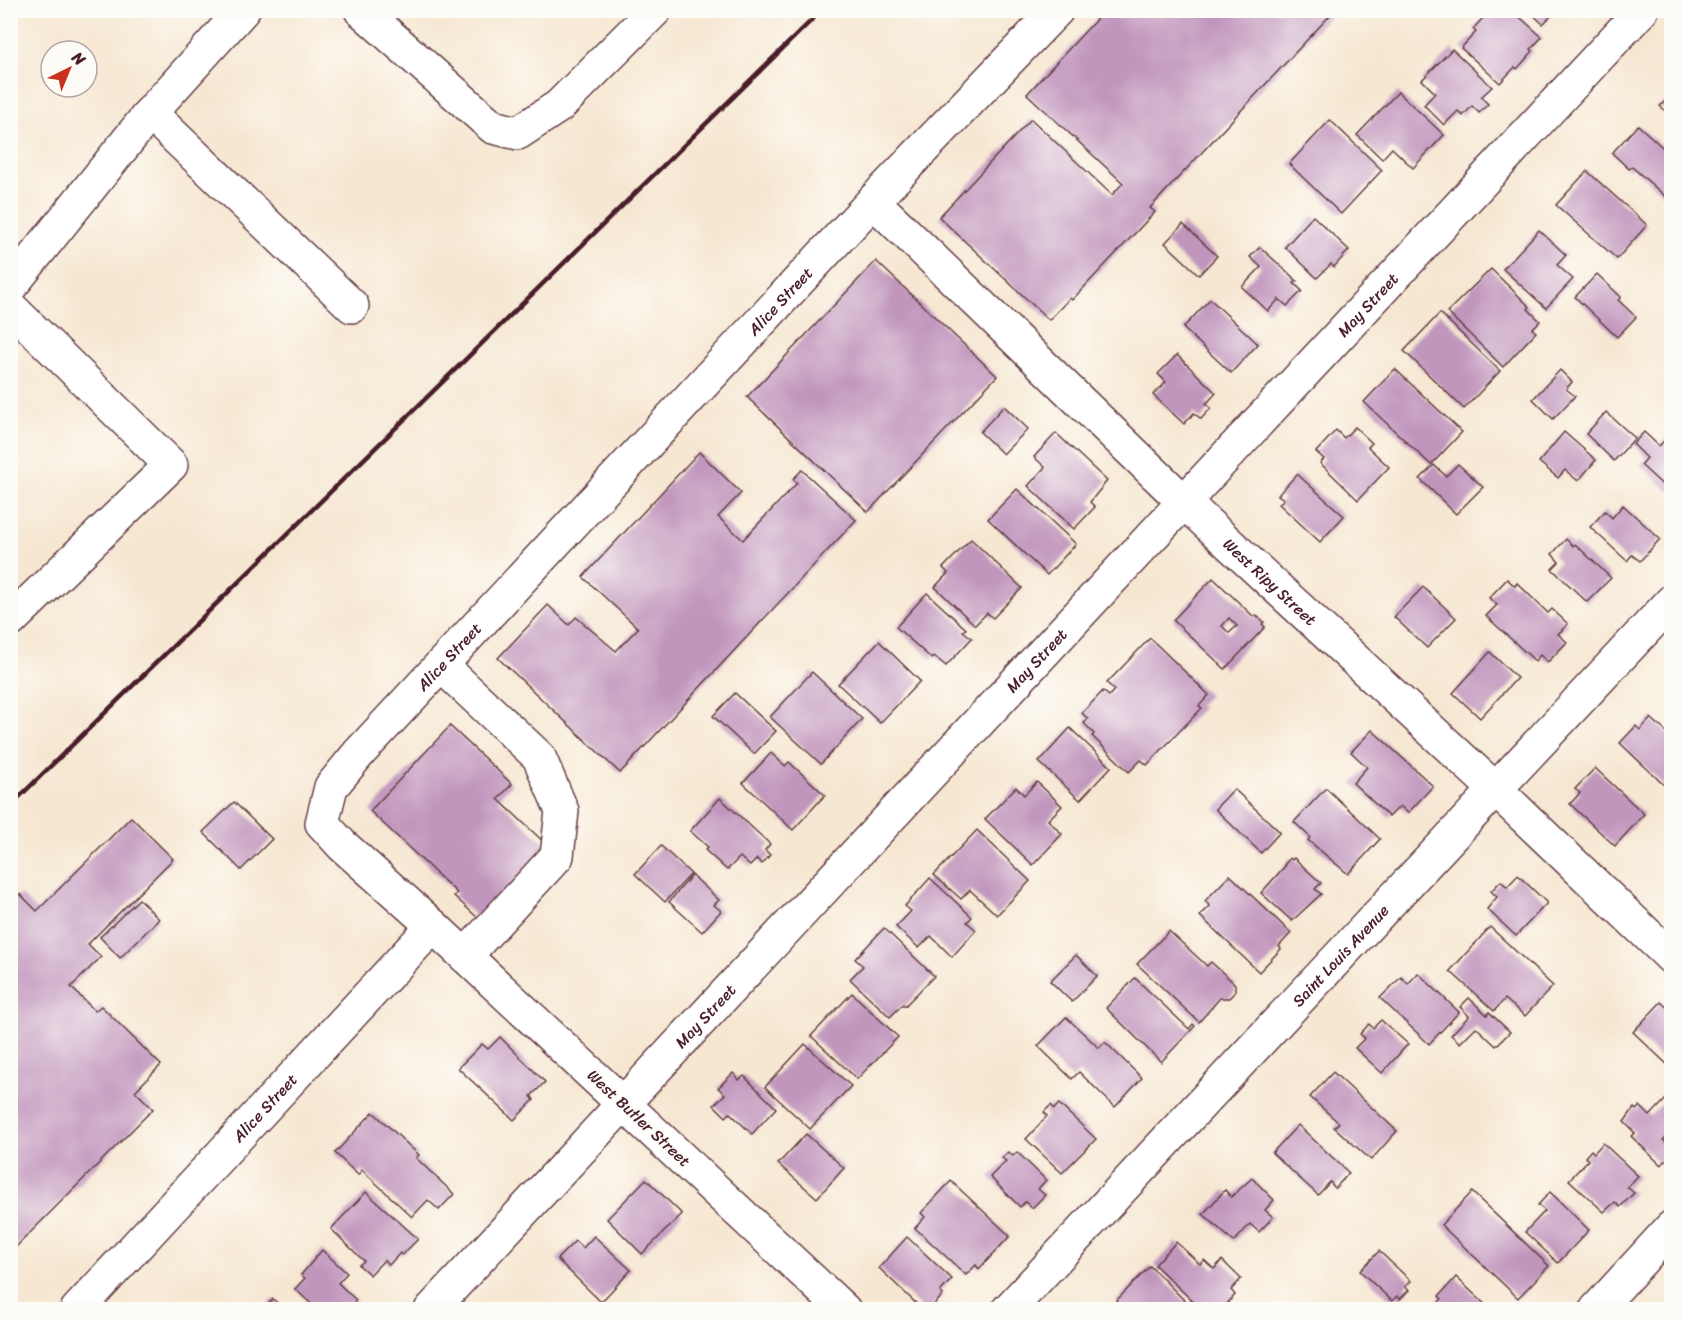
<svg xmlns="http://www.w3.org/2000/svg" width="1682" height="1320" font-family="Sriracha,sans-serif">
	<rect width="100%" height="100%" fill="#fdfcf7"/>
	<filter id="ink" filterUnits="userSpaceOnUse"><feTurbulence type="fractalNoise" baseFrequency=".0167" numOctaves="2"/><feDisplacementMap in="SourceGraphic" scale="12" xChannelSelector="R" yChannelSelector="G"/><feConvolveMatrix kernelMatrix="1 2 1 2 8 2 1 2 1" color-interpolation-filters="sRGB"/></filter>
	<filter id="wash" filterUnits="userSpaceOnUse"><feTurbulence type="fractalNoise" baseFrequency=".008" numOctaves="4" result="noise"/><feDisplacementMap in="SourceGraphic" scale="24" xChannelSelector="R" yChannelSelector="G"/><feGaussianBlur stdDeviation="1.35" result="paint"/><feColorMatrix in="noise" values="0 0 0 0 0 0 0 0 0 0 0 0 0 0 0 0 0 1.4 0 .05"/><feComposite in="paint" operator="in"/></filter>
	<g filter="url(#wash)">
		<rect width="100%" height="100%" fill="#f6e7d2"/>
		<g id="blocks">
			<!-- building -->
			<g fill="#c196bd" fill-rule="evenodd">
				<path d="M1105,10h230l-185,198 5,4 -83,88 -2,-2 -21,22 -110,-103 92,-98 81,76 11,-12 -96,-89z"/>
				<path d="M1490,10h22l30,27 -11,12 2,2 -16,18 -2,-2 -15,16 -39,-35 15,-16 -3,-3z"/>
				<path d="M1528,10h33l-4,5 -3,-2 -11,11z"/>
				<path d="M1452,49l40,38 -11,10 7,7 -9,9 -7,-7 -9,10 -5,-5 -14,14 -20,-20 11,-12 -13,-13z"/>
				<path d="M1398,92l46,43 -31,33 -21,-20 -10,11 -25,-24z"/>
				<path d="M1672,95v22l-12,-11z"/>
				<path d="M1330,120l52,50 -41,44 -52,-50z"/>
				<path d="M1638,125l34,31v46l-40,-35 -3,2 -17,-16z"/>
				<path d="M1587,171l60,54 -30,34 -61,-54z"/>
				<path d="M1313,216l36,34 -15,17 -3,-3 -14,14 -32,-31z"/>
				<path d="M1183,224l34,32 -18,19 -34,-32z"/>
				<path d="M1539,230l27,25 -9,10 16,14 -27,29 -43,-39z"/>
				<path d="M1260,247l37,34 -3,2 8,8 -15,15 -8,-7 -11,12 -26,-24 19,-20 -11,-10z"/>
				<path d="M876,261l121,115 -129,136 -121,-115z"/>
				<path d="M1491,269l39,38 -2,2 12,12 -8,8 4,3 -33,35 -56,-55z"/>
				<path d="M1597,274l24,23 -3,3 18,17 -19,20 -42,-40z"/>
				<path d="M1210,299l48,45 -27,29 -48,-45z"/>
				<path d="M1440,313l60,58 -36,38 -60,-58z"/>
				<path d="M1177,355l39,38 -10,11 5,4 -10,11 -7,-6 -10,11 -31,-29 13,-13 -8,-8z"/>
				<path d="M1395,369l67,63 -31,33 -67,-63z"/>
				<path d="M1560,370l12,12 -6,7 9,7 -22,23 -20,-20z"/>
				<path d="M1004,406l24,23 -25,25 -23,-22z"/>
				<path d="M1606,412l29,26 -21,23 -28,-27z"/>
				<path d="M1355,427l17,16 -4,4 21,20 -31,33 -38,-37 4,-4 -8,-7 20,-22 8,8z"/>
				<path d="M1564,432l32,28 -18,21 -13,-11 -7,8 -19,-16z"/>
				<path d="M1644,432l15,14 8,-8 5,5v46l-3,2 -28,-26 6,-7 -14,-14z"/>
				<path d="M1056,433l51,48 -17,21 5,5 -21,22 -46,-43 17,-19 -11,-10z"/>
				<path d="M699,452l42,41 -23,24 25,23 54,-57 -4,-4 9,-9 54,50 -236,253 -122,-115 50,-53 21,20 7,-8 40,34 22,-23 -55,-51z"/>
				<path d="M1458,464l25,23 -27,27 -36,-35 14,-14 12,11z"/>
				<path d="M1297,474l47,42 -24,26 -41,-38 5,-5 -6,-4z"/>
				<path d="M1017,489l59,55 -29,31 -59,-56z"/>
				<path d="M1623,505l37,34 -20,22 -8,-6 -5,6 -37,-34 15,-16 7,7z"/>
				<path d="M971,539l51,49 -29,30 -6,-5 -12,12 -40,-38 13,-14 -5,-5z"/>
				<path d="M1566,539l7,7 2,-2 36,34 -24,24 -35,-33 7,-7 -7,-8z"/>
				<path d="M1213,578l41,39 2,-2 8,7 -2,2 3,3 -40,42 -52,-49zM1229,618l8,8 -8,7 -7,-7z"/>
				<path d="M1507,579l8,7 2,-3 31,30 4,-4 16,15 -10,10 9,8 -19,20 -8,-7 -5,6 -49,-45 11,-11 -8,-7z"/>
				<path d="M1423,587l33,31 -29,30 -33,-31z"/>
				<path d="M927,593l39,36 -3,2 9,7 -26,28 -12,-10 -2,3 -36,-32z"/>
				<path d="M1150,638l59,57 -10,11 3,2 -55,57 -6,-5 -12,12 -37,-36 2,-2 -10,-11 4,-4 -6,-6 21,-22 6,5 5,-6 -7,-7z"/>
				<path d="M879,641l41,40 -40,42 -42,-39z"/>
				<path d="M1490,652l27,26 -37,40 -27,-25z"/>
				<path d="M812,672l50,47 -41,45 -51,-47z"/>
				<path d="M735,693l41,38 -22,23 -41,-38z"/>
				<path d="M1651,718l21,19v45l-6,5 -46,-44 16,-17 4,4z"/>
				<path d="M450,726l62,58 -14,15 51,48 -69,73 -26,-24 3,-3 -87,-82z"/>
				<path d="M1070,728l41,39 -31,33 -41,-38z"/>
				<path d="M1372,730l61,56 -25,27 -8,-7 -11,11 -36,-34 14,-16 -16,-15z"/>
				<path d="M771,753l14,13 4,-4 36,33 -32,35 -50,-47z"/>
				<path d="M1595,768l49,46 -29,32 -45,-42 10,-11 -5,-4z"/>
				<path d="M1037,782l25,24 -14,14 14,14 -29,31 -48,-46 31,-32 8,8z"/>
				<path d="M1326,788l54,51 -32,35 -40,-34 2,-3 -16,-15z"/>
				<path d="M1234,789l46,43 -19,21 -46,-44z"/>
				<path d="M720,798l50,46 -5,6 5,5 -8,9 -5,-5 -7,7 -10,-9 -13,13 -22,-20 3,-3 -18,-16z"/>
				<path d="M234,802l38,37 -31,31 -38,-38z"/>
				<path d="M131,817l42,42 -85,85 13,13 -30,30 24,24 6,-5 60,59 -26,26 18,18 -143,144v-349l10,-10 17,17z"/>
				<path d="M977,830l53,51 -33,34 -27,-25 -9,9 -27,-24z"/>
				<path d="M661,846l30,28 -26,28 -30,-28z"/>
				<path d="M1290,858l2,2 2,-2 27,25 -6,6 6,5 -29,27 -31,-28 24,-27 -1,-1z"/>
				<path d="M692,875l27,25 -5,5 7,6 -19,21 -33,-30z"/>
				<path d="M1230,875l61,58 -12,13 2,3 -22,23 -59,-56 10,-10 -5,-5z"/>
				<path d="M1518,875l29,28 -31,33 -29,-27 10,-12 -6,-6 10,-10 6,6z"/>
				<path d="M930,878l42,39 -5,5 9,8 -24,27 -21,-21 -12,12 -23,-21 15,-16 -6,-5z"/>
				<path d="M139,899l20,20 -39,39 -20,-21z"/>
				<path d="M1490,927l63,59 -28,30 -20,-17 -11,12 -44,-40z"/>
				<path d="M884,928l50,48 -29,30 -2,-2 -13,13 -40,-38 13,-13 -8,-7z"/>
				<path d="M1169,931l38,35 4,-4 24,22v8l-6,6h-9l-21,24 -62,-58z"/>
				<path d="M1076,955l21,21 -25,26 -22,-21z"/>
				<path d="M1418,973l41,39 -30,32 -49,-46 21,-21 7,7z"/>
				<path d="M1135,978l54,51 4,-5 2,2 -34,36 -55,-54z"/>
				<path d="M852,993l46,44 -41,42 -46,-43z"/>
				<path d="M1469,998l18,17 2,-3 21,20 -14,14 -20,-19 -16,16 -9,-8 18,-19 -9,-9z"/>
				<path d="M1661,1002l11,10v57l-39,-37z"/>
				<path d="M1066,1017l33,31 6,-6 37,36 -27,29 -36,-35 -7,7 -34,-33z"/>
				<path d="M1381,1020l27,24 -26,29 -27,-25 10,-10 -5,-4 9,-10 4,4z"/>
				<path d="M500,1037l45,45 -14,14 3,4 -20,20 -56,-52 24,-24 6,5z"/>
				<path d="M805,1044l46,42 -41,43 -45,-42z"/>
				<path d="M1333,1072l64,59 -26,29 -37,-33 5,-4 -29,-26z"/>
				<path d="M733,1073l6,7 5,-4 32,32 -24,26 -22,-21 -4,4 -12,-12 11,-11 -7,-6z"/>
				<path d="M1667,1098l5,4v30l-9,8 9,8v7l-11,10 -30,-29 4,-3 -11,-11 10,-14 2,2 4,-4 10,10z"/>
				<path d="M1059,1104l37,35 -34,34 -36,-34 21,-23 -3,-4 7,-7 3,4z"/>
				<path d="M373,1112l46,43 -3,3 38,36 -15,16 -11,-10 -16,17 -50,-47 -4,5 -23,-22z"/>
				<path d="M1298,1125l51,48 -14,15 -5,-6 -12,13 -46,-42z"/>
				<path d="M806,1134l38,34 -27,30 -39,-34z"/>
				<path d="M1603,1143l35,33 -11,11 7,6 -14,14 -5,-5 -11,10 -35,-32 19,-20 -3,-3 6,-7 3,3z"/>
				<path d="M1008,1152l5,4 4,-4 29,28 -8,9 7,6 -13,13 -7,-6 -5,5 -30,-30 16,-16 -4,-3z"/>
				<path d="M1252,1178l22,22 -9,10 8,7 -14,15 -9,-8 -16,18 -31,-28 22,-24 6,7z"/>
				<path d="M646,1179l36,35 -40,40 -35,-35z"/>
				<path d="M951,1181l59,55 -31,33 -3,-4 -10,10 -51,-47 10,-11 -4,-4z"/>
				<path d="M366,1192l52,47 -16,16 -2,-2 -11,12 -5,-5 -14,15 -11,-10 5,-4 -33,-32z"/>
				<path d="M1472,1192l77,74 -31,32 -77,-73z"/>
				<path d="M1550,1192l39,38 -31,33 -33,-31 20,-21 -7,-6z"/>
				<path d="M594,1236l37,34 -30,32 -44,-43 18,-18 8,7z"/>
				<path d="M907,1237l45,42 -12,13 3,3 -14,15h-6l-44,-42z"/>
				<path d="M1176,1242l24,22 4,-4 10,9 8,-9 19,19 -10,11 4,5 -13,14 -5,-4 -5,5h-10l-47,-45z"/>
				<path d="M322,1250l25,23 -9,10 18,17 -8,10h-30l-23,-21 10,-11 -4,-3z"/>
				<path d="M1379,1251l32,30 -6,6 4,3 -9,9 -3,-3 -5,5 -32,-30z"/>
				<path d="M1150,1266l44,44h-69l-9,-9z"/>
				<path d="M1456,1277l35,33h-52l-4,-4 7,-7 -3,-3z"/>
				<path d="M273,1299l12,11h-22z"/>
			</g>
		</g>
	</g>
	<g filter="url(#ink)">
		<use href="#blocks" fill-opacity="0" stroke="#643d44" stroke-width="1.5"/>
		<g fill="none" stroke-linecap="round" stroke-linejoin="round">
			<defs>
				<g id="minor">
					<path d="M361,10l132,117 25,6 41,-27 96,-96"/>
					<path d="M150,113l202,193"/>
					<path id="s1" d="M873,201l311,301 311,287 177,169"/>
					<path d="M10,287l140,-174 93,-103"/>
					<path d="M10,307l161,158 -161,156"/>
					<path d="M441,665l98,92 23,54 -5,45 -92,100"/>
					<path id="s2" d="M77,1310l356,-384"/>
					<path id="s3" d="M431,1310l1211,-1300"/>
					<path id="s4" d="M844,1310l-411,-384 -91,-81 -20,-22 9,-36 28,-34 514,-552 184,-191"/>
					<path id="s5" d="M1008,1310l664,-709"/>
					<path d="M1596,1310l76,-83"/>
				</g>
			</defs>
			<!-- minor casing -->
			<use href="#minor" stroke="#643d44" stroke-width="36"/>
			<!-- minor -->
			<use href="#minor" stroke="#fff" stroke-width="33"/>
			<!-- rail -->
			<path stroke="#4a1f2b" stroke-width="4.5" d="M10,806l812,-796"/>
		</g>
	</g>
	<g text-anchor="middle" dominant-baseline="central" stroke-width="4.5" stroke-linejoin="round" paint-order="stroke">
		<!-- street labels -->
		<g font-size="16" fill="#4a1f2b" stroke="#fdfcf7">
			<text stroke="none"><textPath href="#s4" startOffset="1413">Alice Street</textPath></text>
			<text stroke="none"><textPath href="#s3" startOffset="1374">May Street</textPath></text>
			<text stroke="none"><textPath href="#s1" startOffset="550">West Ripy Street</textPath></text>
			<text stroke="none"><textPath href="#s4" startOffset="927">Alice Street</textPath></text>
			<text stroke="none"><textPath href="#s3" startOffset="888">May Street</textPath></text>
			<text stroke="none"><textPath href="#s5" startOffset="486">Saint Louis Avenue</textPath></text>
			<text stroke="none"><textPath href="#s3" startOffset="402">May Street</textPath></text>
			<text stroke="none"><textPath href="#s2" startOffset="276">Alice Street</textPath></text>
			<text transform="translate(639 1118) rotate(43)">West Butler Street</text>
		</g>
	</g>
	<!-- margin -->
	<rect width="1682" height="1320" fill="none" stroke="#fdfcf7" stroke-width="36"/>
	<!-- north arrow -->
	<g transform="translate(69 69) rotate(43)"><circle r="28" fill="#fdfcf7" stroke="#b5a4a5" stroke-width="1.5"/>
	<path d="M0-4.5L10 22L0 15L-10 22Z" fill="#c8321e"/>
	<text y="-9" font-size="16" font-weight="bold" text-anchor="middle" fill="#4a1f2b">N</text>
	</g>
</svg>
